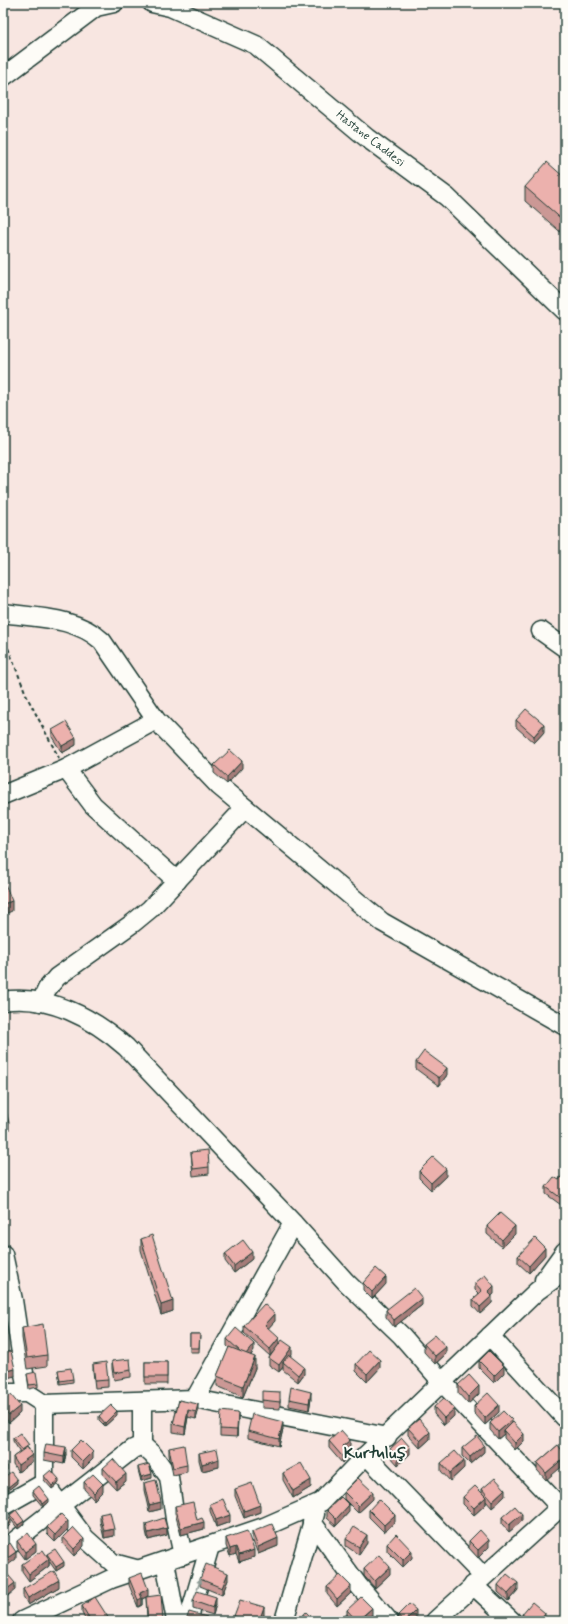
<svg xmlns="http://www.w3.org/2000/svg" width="568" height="1624" font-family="Mynerve,sans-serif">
	<rect width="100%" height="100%" fill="#f8e6e1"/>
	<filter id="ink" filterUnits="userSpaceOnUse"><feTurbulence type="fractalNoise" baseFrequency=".025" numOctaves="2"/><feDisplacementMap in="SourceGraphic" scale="8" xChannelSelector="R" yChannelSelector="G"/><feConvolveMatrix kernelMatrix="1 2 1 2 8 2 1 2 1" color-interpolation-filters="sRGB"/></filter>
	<g filter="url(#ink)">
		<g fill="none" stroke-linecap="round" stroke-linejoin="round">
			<defs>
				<g id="minor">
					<path d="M152,3l18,4 86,38 111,93 80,59 118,114"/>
					<path d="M3,77l93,-70 18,-4"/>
					<path d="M3,613c34,5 73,4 99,28l54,79 63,66 163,136 183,104"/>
					<path d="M541,631l24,17"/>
					<path d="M66,769l27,36 84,76"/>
					<path d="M3,795l63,-26 90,-49"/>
					<path d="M3,1001c46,-7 90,17 123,46l167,176 53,59 56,54 40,46 118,125"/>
					<path d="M41,1002l6,-13 10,-12 76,-54 17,-14 95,-101"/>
					<path d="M3,1254l10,46 14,93"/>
					<path d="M544,1280l21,-29"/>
					<path d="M490,1336l75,82"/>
					<path d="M3,1393h24l17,11 151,-5 192,38"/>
					<path d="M195,1399l98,-176"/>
					<path d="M142,1401v44"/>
					<path d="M44,1404v79l41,55 28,25 26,7"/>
					<path d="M366,1455l117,121"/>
					<path d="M3,1506l41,-23"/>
					<path d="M312,1522l46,63 31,36"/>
					<path d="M3,1548l9,-5 121,-94 9,-4 11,10 16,22 6,42 8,36"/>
					<path d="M165,1561l11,60"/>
					<path d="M473,1585l39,36"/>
					<path d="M22,1621l89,-42 153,-52 57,-25 45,-47 171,-164 28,-20"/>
					<path d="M188,1621l22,-75"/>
					<path d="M284,1621l31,-107"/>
					<path d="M435,1621l130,-118"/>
				</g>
			</defs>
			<!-- minor casing -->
			<use href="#minor" stroke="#1f3d34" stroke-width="21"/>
			<!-- path -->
			<path stroke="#1f3d34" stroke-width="2" stroke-dasharray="4 3" stroke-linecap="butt" d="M3,635l24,62 32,61"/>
			<!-- minor -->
			<use href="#minor" stroke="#fdfcf7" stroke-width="18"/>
		</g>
		<!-- wall -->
		<g fill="#cb9895" stroke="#1f3d34">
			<path d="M565,131v17l-3,-2v-11z"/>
			<path d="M565,178v58l-40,-35v-14z"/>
			<path d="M516,720l28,12 -10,11 -18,-16z"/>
			<path d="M52,730l24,15 -14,8 -10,-16z"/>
			<path d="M214,765l28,3 -15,16 -13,-11z"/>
			<path d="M3,1054v6l2,14v7l-2,1z"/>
			<path d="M416,1062l31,13 -8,11 -23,-17z"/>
			<path d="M191,1152l18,15v7l-16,2z"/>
			<path d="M419,1171l27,5 -15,14 -12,-12z"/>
			<path d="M565,1172v27l-4,6 -15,-11v-7l13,-7z"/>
			<path d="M487,1226l28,8 -13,13 -15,-13z"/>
			<path d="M141,1239l32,72 -12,4 -20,-65z"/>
			<path d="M225,1254l27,5 -18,14 -9,-12z"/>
			<path d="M545,1255l-16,18 -11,-10v-7z"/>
			<path d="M363,1283l23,1 -14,15 -9,-9z"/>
			<path d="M475,1283l19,11 -3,2 1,7 -12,11 -7,-8v-7l6,-5 -4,-4z"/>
			<path d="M422,1305l-28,22 -8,-10v-7z"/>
			<path d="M275,1321l-7,7 11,15 13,11 -2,2 14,18 -6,8 -15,-12v-3l-4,5 -10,-7v-7l4,-6 -3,4 -26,-23v-7z"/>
			<path d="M22,1328l25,27v11l-20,3 -5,-31z"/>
			<path d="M190,1334h10l-1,18h-9z"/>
			<path d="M227,1339l27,12 -3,4 4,13 -12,29 -26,-11v-10l12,-28 -2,-2z"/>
			<path d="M424,1344l22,10 -11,10 -11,-12z"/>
			<path d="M112,1361l19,9v7l-17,3 -2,-11z"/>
			<path d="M479,1361l25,12 -10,10 -15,-15z"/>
			<rect x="145" y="1362" width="22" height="22"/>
			<path d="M93,1364l15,16v7l-13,1 -2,-17z"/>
			<path d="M356,1364l24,4 -13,14 -11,-11z"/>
			<path d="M58,1370l15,9v3l-13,2z"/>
			<path d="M27,1374l11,10v3l-9,2z"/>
			<path d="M458,1385l21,9 -11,10 -10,-11z"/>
			<path d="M3,1397l17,16 -11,10 -6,-8z"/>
			<path d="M280,1399v10l-18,-1v-8z"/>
			<path d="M289,1399h22l-2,11 -20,-4z"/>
			<path d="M179,1400l19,12 -2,7 -8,-2 -3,17 -12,-2v-8z"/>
			<path d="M474,1406l25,6 -14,13 -11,-12z"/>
			<path d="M434,1407l20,9 -10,9 -10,-11z"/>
			<path d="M117,1415l-12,11 -6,-6v-4z"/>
			<path d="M238,1420l-1,17 -17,-1v-7z"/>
			<path d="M490,1423h22l12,18 -9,9 -11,-12v-4l-6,5 -8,-9z"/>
			<path d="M408,1428l22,11 -10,9 -12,-13z"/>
			<path d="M283,1429l-4,17 -31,-8v-7z"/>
			<path d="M13,1438l16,11 3,13 -14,10 -5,-8v-7l7,-5 -7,-11z"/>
			<path d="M329,1441l21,6 -3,3v8l-5,5 -13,-15z"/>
			<path d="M558,1445l-12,35 -9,-10v-7z"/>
			<path d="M169,1448l18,17v7l-14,3 -4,-20z"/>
			<path d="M462,1448l22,4 -14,12 -8,-8z"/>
			<path d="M390,1449l20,5 -12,11 -8,-9z"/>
			<path d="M71,1450l22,9 -10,10 -12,-12z"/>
			<path d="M44,1453l22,1 -2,10 -20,-4z"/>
			<path d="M199,1453l20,14 -17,4 -3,-11z"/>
			<path d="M441,1463l23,5 -14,13 -9,-10z"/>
			<path d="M138,1467l14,11 -11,3 -3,-11z"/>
			<path d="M103,1468l23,13 -10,8 -13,-14z"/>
			<path d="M283,1473l28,14 -18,11 -10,-18z"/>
			<path d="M44,1476l15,7 -7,6 -8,-9z"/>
			<path d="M3,1478l14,5 -10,8 -4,-4z"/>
			<path d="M84,1482l19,9 -9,9 -10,-11z"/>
			<path d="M144,1483l17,26 -12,3 -5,-22z"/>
			<path d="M235,1489l25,23 -16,6 -9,-22z"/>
			<path d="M482,1489l23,7 -13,12 -6,-7v3l-12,11 -11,-11v-7l19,-4z"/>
			<path d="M33,1491l16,11 -6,5 -10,-12z"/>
			<path d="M344,1492l29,7 -15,14 -14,-14z"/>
			<path d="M210,1504l20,18 -14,5 -6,-16z"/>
			<path d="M175,1506l22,14 7,9 -23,6 -6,-22z"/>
			<path d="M3,1510l8,14 -4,4 -4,-5z"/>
			<path d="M327,1510l22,2 -13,14 -9,-8z"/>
			<path d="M369,1510l26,12 -11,10 -15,-15z"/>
			<path d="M100,1514l14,22 -10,2 -4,-17z"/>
			<path d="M10,1515l14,9 -6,5 -8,-11z"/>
			<path d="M502,1517l20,4 -13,11 -7,-8z"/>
			<path d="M565,1521v13l-3,-3v-8z"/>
			<path d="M146,1524l21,11 -19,5 -2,-9z"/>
			<path d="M47,1527l21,2 -13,13 -8,-8z"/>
			<path d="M252,1532l26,14 -20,8 -6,-15z"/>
			<path d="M63,1537l21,9 -10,10 -11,-12z"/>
			<path d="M226,1538l28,19 -15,5 -3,-8 -6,2 -4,-10z"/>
			<path d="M346,1539l21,4 -8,12 -13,-9z"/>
			<path d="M17,1541l19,10 -11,8 -8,-11z"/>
			<path d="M469,1541l20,6 -11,11 -9,-10z"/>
			<path d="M387,1544l25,14 -9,9 -16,-16z"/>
			<path d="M47,1554l17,12 -8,5 -7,-10v5l-20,15 -7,-10v-7l25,-8z"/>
			<path d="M364,1569l26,5 -15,14 -11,-12z"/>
			<path d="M129,1578l19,19 15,24h-16l-1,-24 -4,2v6l-4,2 -9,-22z"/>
			<path d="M200,1579l28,1 -6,15 -22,-9z"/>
			<path d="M498,1585l20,5 -10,11 -10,-9z"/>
			<path d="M59,1587l-31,18 -5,-9v-7z"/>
			<path d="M327,1587l24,6 -14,13 -10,-12z"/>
			<path d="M193,1601l23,3 -3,11 -20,-6z"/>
			<path d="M82,1606l27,15h-23l-4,-8z"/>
			<path d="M347,1610l25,5 -7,6h-26l8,-7z"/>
			<path d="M264,1614l-2,7h-28v-5z"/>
			<path d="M522,1614l23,6v1h-23z"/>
			<path d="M398,1615l18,3 -4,3h-14z"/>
		</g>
		<!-- shaded-wall -->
		<g fill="#a57c79" stroke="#1f3d34">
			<path d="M544,724v8l-10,11v-7z"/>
			<path d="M76,738v7l-14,8v-7z"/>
			<path d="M242,761v7l-15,16v-7z"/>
			<path d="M5,833v7l-2,1v-7z"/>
			<path d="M12,901v10l-9,4v-11z"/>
			<path d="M447,1068v7l-8,11v-8z"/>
			<path d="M9,1123v7l-6,2v-7z"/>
			<path d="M446,1169v7l-15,14v-7z"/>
			<path d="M565,1192v7l-4,6v-7z"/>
			<path d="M515,1226v8l-13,13v-7z"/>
			<path d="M545,1248v7l-16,18v-7z"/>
			<path d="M252,1252v7l-18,14v-7z"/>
			<path d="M386,1277v7l-14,15v-7z"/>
			<path d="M494,1286v8l-6,5v-7z"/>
			<path d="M492,1296v7l-12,11v-7z"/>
			<path d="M422,1298v7l-28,22v-7z"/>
			<path d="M173,1301v10l-12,4v-10z"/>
			<path d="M275,1314v7l-10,11v-7z"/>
			<path d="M279,1338v7l-9,11v-7z"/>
			<path d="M254,1344v7l-9,11v-7z"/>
			<path d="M292,1347v7l-7,10 -2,-2v5l-4,5v-7z"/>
			<path d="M446,1347v7l-11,10v-8z"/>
			<path d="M255,1357v11l-12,29v-11z"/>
			<path d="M380,1360v8l-13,14v-8z"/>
			<path d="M504,1366v7l-10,10v-7z"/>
			<path d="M304,1367v7l-6,8v-7z"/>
			<path d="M15,1369v7l-12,3v-7z"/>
			<path d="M479,1386v8l-11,10v-7z"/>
			<path d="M311,1392v7l-2,11v-7z"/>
			<path d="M198,1404v8l-2,7v-7z"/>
			<path d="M499,1405v7l-14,13v-7z"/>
			<path d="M20,1406v7l-11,10v-8z"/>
			<path d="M454,1409v7l-10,9v-7z"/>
			<path d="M188,1410v7l-3,17v-7z"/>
			<path d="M117,1411v4l-12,11v-3z"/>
			<path d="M238,1413v7l-1,17v-7z"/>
			<path d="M512,1420v7l-8,4v3l-6,5v-7z"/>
			<path d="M283,1422v7l-4,17v-7z"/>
			<path d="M430,1432v7l-10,9v-7z"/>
			<path d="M524,1434v7l-9,9v-7z"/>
			<path d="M350,1440v7l-7,6v-7z"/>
			<path d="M484,1445v7l-14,12v-7z"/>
			<path d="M6,1446v7l-3,2v-7z"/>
			<path d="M66,1447v7l-2,10v-7z"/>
			<path d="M410,1447v7l-12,11v-7z"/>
			<path d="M347,1451v7l-5,5v-7z"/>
			<path d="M93,1452v7l-10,10v-7z"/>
			<path d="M32,1455v7l-14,10v-7z"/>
			<path d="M565,1457v7l-19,16v-7z"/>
			<path d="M219,1459v8l-17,4v-7z"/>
			<path d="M464,1461v7l-14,13v-8z"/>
			<path d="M7,1466v4l-4,4v-4z"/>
			<path d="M126,1474v7l-10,8v-7z"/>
			<path d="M152,1474v4l-11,3v-4z"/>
			<path d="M59,1479v4l-7,6v-3z"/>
			<path d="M17,1480v3l-10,8v-3z"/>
			<path d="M311,1480v7l-18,11v-7z"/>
			<path d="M103,1484v7l-9,9v-7z"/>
			<path d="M505,1489v7l-13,12v-7z"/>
			<path d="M373,1492v7l-15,14v-7z"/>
			<path d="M486,1497v7l-12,11v-7z"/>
			<path d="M49,1499v3l-6,5v-3z"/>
			<path d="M161,1502v7l-12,3v-7z"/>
			<path d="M260,1505v7l-16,6v-7z"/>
			<path d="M349,1505v7l-13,14v-7z"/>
			<path d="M522,1514v7l-13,11v-7z"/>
			<path d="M230,1515v7l-14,5v-7z"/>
			<path d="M395,1515v7l-11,10v-7z"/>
			<path d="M11,1521v3l-4,4v-4z"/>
			<path d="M24,1521v3l-6,5v-4z"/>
			<path d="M68,1521v8l-13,13v-7z"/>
			<path d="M204,1522v7l-23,6v-7z"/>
			<path d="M167,1528v7l-19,5v-7z"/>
			<path d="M114,1529v7l-10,2v-7z"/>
			<path d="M367,1535v8l-8,12v-8z"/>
			<path d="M278,1538v8l-20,8v-7z"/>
			<path d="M84,1539v7l-10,10v-7z"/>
			<path d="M489,1540v7l-11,11v-8z"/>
			<path d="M36,1544v7l-11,8v-7z"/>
			<path d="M236,1547v7l-6,2v-7z"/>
			<path d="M254,1550v7l-15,5v-7z"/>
			<path d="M412,1551v7l-9,9v-7z"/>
			<path d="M16,1552v7l-13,10v-8z"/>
			<path d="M49,1559v7l-20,15v-7z"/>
			<path d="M64,1562v4l-8,5v-4z"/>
			<path d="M390,1567v7l-15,14v-7z"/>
			<path d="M228,1573v7l-6,15v-7z"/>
			<path d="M59,1580v7l-31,18v-7z"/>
			<path d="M15,1583v7l-12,10v-8z"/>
			<path d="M518,1583v7l-10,11v-7z"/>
			<path d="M351,1586v7l-14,13v-7z"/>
			<path d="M148,1589v7l-6,3v6l-4,2v-7l2,-7z"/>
			<path d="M216,1597v7l-3,11v-7z"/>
			<path d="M264,1607v7l-2,7h-3z"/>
			<path d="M372,1608v7l-7,6h-7z"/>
			<path d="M416,1610v8l-4,3h-7z"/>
			<path d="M545,1613v8h-6z"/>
		</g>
		<!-- building -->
		<g fill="#ecb1ad" stroke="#1f3d34">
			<path d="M565,131v7l-3,-3z"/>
			<path d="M547,162l18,16v44l-40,-35z"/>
			<path d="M526,709l18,15 -10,12 -18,-16z"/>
			<path d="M66,722l10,16 -14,8 -10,-16z"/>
			<path d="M230,750l12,11 -15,16 -13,-12z"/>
			<path d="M3,828l2,5 -2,1z"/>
			<path d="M3,879l9,22 -9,3z"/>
			<path d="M424,1051l23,17 -8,10 -23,-16z"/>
			<path d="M3,1060l2,14h-2z"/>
			<path d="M5,1106l4,17 -6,2v-18z"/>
			<path d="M208,1150l1,17 -16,2 -2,-17z"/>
			<path d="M433,1157l13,12 -15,14 -12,-12z"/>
			<path d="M565,1172v9l-1,1 1,1v9l-4,6 -15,-11 8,-10 5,3z"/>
			<path d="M500,1213l15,13 -13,14 -15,-14z"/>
			<path d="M152,1235l21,66 -12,4 -20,-66z"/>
			<path d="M535,1238l10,10 -16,18 -11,-10z"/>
			<path d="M243,1240l9,12 -18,14 -9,-12z"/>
			<path d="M376,1268l10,9 -14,15 -9,-9z"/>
			<path d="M485,1275l9,11 -6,6 4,4 -12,11 -7,-8 9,-8 -7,-8z"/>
			<path d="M414,1288l8,10 -28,22 -8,-10z"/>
			<path d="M264,1304l11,10 -10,11 14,13 -9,11 -26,-23z"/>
			<path d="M43,1324l4,31 -20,3 -5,-30z"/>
			<path d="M236,1328l18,16 -8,10 -5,-2 -14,-13z"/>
			<path d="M190,1334h10l-1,14h-9z"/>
			<path d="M435,1335l11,12 -11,9 -11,-12z"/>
			<path d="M282,1340l10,7 -13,18 -10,-7z"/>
			<path d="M229,1347l26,10 -12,29 -26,-10z"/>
			<path d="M369,1350l11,10 -13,14 -11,-10z"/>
			<path d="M11,1351l4,18 -12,3v-19z"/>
			<path d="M489,1351l15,15 -10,10 -15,-15z"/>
			<path d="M289,1355l15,12 -6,8 -15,-13z"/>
			<path d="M130,1359l1,11 -17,3 -2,-12z"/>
			<path d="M106,1362l2,18 -13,1 -2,-17z"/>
			<rect x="145" y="1362" width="22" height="15"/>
			<path d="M71,1368l2,11 -13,2 -2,-11z"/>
			<path d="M36,1372l2,12 -9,1 -2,-11z"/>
			<path d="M469,1375l10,11 -11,11 -10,-12z"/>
			<path d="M291,1387l20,5 -2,11 -20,-4z"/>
			<path d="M262,1391l18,1v10l-18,-2z"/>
			<path d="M488,1393l11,12 -14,13 -11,-12z"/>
			<path d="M11,1395l9,11 -11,9 -6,-7v-11z"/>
			<path d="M444,1398l10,11 -10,9 -10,-11z"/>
			<path d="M179,1400l19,4 -2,8 -8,-2 -3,17 -12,-3z"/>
			<path d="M111,1405l6,6 -12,12 -6,-7z"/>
			<path d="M221,1411l17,2 -1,17 -17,-1z"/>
			<path d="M503,1411l9,9 -14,12 -8,-9z"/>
			<path d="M252,1414l31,8 -4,17 -31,-8z"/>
			<path d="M419,1419l11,13 -10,9 -12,-13z"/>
			<path d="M513,1422l11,12 -9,9 -11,-12z"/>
			<path d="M341,1430l9,10 -7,6 4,5 -5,5 -13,-15z"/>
			<path d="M20,1433l9,12 -7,5 -9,-12z"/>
			<path d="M477,1436l7,9 -14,12 -8,-9z"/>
			<path d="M402,1438l8,9 -12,11 -8,-9z"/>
			<path d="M81,1440l12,12 -10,10 -12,-12z"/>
			<path d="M3,1442l3,4 -3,2z"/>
			<path d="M46,1444l20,3 -2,10 -20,-4z"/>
			<path d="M184,1445l3,20 -14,3 -4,-20z"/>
			<path d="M558,1445l7,9v3l-19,16 -9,-10z"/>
			<path d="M27,1447l5,8 -14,10 -5,-8z"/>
			<path d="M217,1449l2,10 -17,5 -3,-11z"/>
			<path d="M455,1451l9,10 -14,12 -9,-10z"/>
			<path d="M113,1459l13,15 -10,8 -13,-14z"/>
			<path d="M3,1462l4,4 -4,4z"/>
			<path d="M301,1463l10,17 -18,11 -10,-18z"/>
			<path d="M149,1464l3,10 -11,3 -3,-10z"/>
			<path d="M51,1470l8,9 -7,7 -8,-10z"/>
			<path d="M11,1472l6,8 -10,8 -4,-5v-5z"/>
			<path d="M93,1474l10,10 -9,9 -10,-11z"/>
			<path d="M358,1478l15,14 -15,14 -14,-14z"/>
			<path d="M495,1478l10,11 -13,12 -10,-12z"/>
			<path d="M156,1480l5,22 -12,3 -5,-22z"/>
			<path d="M252,1483l8,22 -16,6 -9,-22z"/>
			<path d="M39,1486l10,13 -6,5 -10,-13z"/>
			<path d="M475,1486l11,11 -12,11 -11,-11z"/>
			<path d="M341,1497l8,8 -13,14 -9,-9z"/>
			<path d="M223,1499l7,16 -14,5 -6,-16z"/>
			<path d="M379,1499l16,16 -11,10 -15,-15z"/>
			<path d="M193,1502l4,18 5,-2 2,4 -23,6 -6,-22z"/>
			<path d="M515,1506l7,8 -13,11 -7,-8z"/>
			<path d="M3,1510l8,11 -4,3 -4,-5z"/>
			<path d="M16,1510l8,11 -6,4 -8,-10z"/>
			<path d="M110,1512l4,17 -10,2 -4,-17z"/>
			<path d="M61,1514l7,7 -13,14 -8,-8z"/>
			<path d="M164,1518l3,10 -19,5 -2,-9z"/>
			<path d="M565,1521v6l-3,-4z"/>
			<path d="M272,1524l6,14 -20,9 -6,-15z"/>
			<path d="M73,1527l11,12 -10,10 -11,-12z"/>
			<path d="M354,1527l13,8 -8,12 -13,-8z"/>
			<path d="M480,1530l9,10 -11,10 -9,-9z"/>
			<path d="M247,1531l7,19 -15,5 -3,-8 -6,2 -4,-11z"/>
			<path d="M28,1533l8,11 -11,8 -8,-11z"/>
			<path d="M396,1534l16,17 -9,9 -16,-16z"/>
			<path d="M10,1543l6,9 -13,9v-14z"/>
			<path d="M55,1549l9,13 -8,5 -9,-13z"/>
			<path d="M43,1550l6,9 -20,15 -7,-10z"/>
			<path d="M379,1555l11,12 -15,14 -11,-12z"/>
			<path d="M206,1564l22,9 -6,15 -22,-9z"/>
			<path d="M3,1569l12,14 -12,9z"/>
			<path d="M54,1571l5,9 -31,18 -5,-9z"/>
			<path d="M142,1573l6,16 -8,4 2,5 -4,2 -9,-22z"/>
			<path d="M507,1574l11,9 -10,11 -10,-9z"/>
			<path d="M340,1575l11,11 -14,13 -10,-12z"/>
			<path d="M197,1591l19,6 -3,11 -20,-7z"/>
			<path d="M161,1595l2,26h-15l-2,-24z"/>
			<path d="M95,1597l14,22 -3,2h-15l-9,-15z"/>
			<path d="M361,1597l11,11 -15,13 -10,-11z"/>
			<path d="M240,1600l24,7 -5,14h-10l-15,-5z"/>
			<path d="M532,1602l13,11 -6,8h-9l-8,-7z"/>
			<path d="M409,1604l7,6 -11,11h-2l-5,-6z"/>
			<path d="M189,1612l18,5 -1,4h-20z"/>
			<path d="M306,1612l9,9h-17z"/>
			<path d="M347,1614l5,5 -2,2h-11z"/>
		</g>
		<!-- one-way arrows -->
		<defs><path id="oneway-solid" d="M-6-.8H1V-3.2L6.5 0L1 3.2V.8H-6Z"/></defs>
		<use fill="#8e9c96" href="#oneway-solid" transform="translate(199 1584) rotate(-73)"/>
	</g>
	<g text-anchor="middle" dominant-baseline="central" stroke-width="4" stroke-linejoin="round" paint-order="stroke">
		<!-- street labels -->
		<g font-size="12" fill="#1f3d34" stroke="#fdfcf7">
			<text transform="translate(370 139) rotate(38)">Hastane Caddesi</text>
		</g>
		<!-- district labels -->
		<g font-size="16" font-weight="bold" fill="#1f3d34" stroke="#fdfcf7">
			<text x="375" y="1453">Kurtuluş</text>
		</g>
	</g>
	<!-- margin -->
	<rect width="568" height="1624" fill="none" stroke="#fdfcf7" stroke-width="16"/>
	<rect x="8" y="8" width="552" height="1608" fill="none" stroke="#1f3d34" stroke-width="1.5" filter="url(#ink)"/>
</svg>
